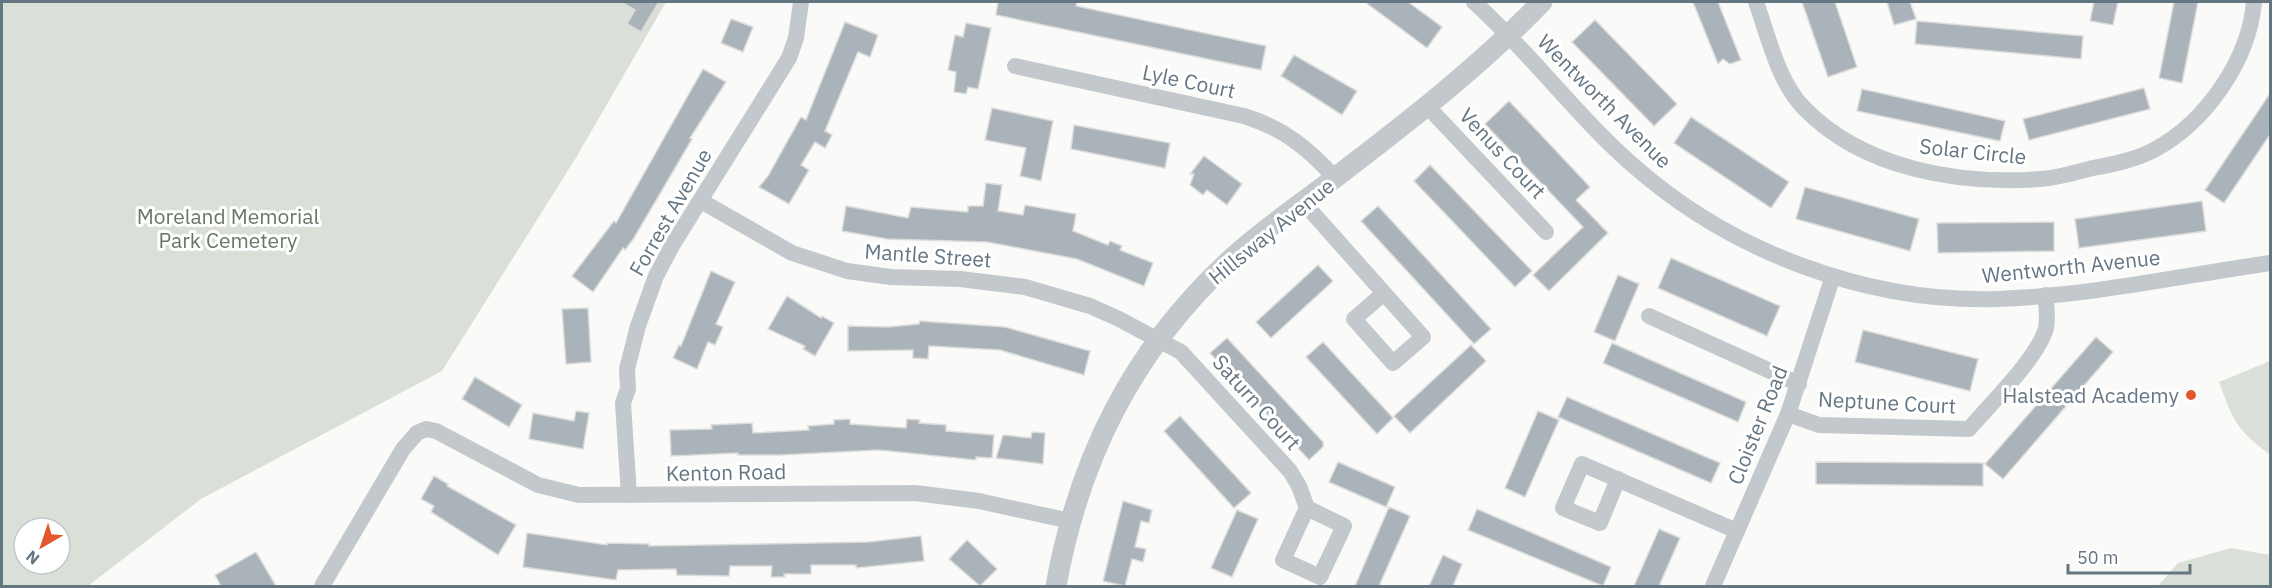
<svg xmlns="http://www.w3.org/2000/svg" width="2272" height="588" font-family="'IBM Plex Sans',sans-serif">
	<rect width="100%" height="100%" fill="#fafaf8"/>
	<!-- green -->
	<g fill="#dadfd7" fill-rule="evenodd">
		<path d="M2,2h664l-89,154 -135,215 -241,128 -113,87h-86zM24,528h36v36h-36z"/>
		<path d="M2270,361v94c-33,-25 -37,-34 -51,-73z"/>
		<path d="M2231,548l39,7v31h-112l20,-23z"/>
	</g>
	<!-- building -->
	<g fill="#aab3b9" stroke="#dcdcda" stroke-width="1.5">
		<path d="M621,2h38l-18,30 -14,-8 8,-14z"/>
		<path d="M998,2h79l-1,4 190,40 -5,24 -265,-55z"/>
		<path d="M1365,2h43l34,25 -15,21z"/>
		<path d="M1693,2h25l23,58 -11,4 -7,-5 -5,5z"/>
		<path d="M1802,2h33l22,65 -29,10z"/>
		<path d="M1887,2h23l6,17 -22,6z"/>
		<path d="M2094,2h24l-5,23 -23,-4z"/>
		<path d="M2174,2h24l-16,81 -23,-5z"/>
		<path d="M731,19l22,8 -10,25 -22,-9z"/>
		<path d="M1595,20l82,84 -23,22 -82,-84z"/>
		<path d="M1917,21l166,15 -2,23 -166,-15z"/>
		<path d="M845,22l33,13 -8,22 -12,-5 -33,79 7,4 -7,13 -10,-6 -14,23 8,5 -20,34 -30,-17 9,-11 33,-59 5,3z"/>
		<path d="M966,23l25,5 -13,61 -10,-2 -2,7 -12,-2 2,-20 -8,-2 7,-35 8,2z"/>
		<path d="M1294,55l63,36 -15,24 -61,-39z"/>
		<path d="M703,69l23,13 -36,56 2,1 -58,99 -9,12 -2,-2 -30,44 -21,-16 42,-55 2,2z"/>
		<path d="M2144,88l6,21 -121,31 -6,-21z"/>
		<path d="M1862,89l143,32 -5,20 -143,-30z"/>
		<path d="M2271,92v41l-47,70 -19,-13z"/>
		<path d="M1509,101l81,86 -14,13 32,33 -59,58 -16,-16 50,-48 -98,-103z"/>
		<path d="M992,108l61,13 -12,60 -21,-5 6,-28 -41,-8z"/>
		<path d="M1691,117l98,65 -18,26 -97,-65z"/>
		<path d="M1074,125l96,18 -5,25 -94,-19z"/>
		<path d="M1204,156l38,28 -15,21 -20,-15 -4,5 -13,-10 4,-11h-4z"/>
		<path d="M1430,165l102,106 -17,16 -101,-106z"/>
		<path d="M986,183l16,2 -4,26 25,4 2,-10 51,9 -3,17 35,14 2,-4 12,5 -2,4 33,13 -9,23 -67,-27 -90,-17 -100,-3 -45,-8 4,-25 62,12 3,-11 57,5v-6h15z"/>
		<path d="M1805,187l114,32 -9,32 -114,-32z"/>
		<path d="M2202,201l4,30 -127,17 -4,-29z"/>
		<path d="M1378,206l113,123 -17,15 -113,-123z"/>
		<path d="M2054,222v29l-116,2 -1,-30z"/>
		<path d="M1671,258l109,48 -13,30 -109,-48z"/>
		<path d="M1318,265l15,16 -62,57 -15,-16z"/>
		<path d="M711,271l24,11 -19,42 7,3 -8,18 -7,-3 -11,27 -24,-11 6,-13 2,1z"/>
		<path d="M1618,275l21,9 -24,57 -21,-9z"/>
		<path d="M787,296l34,22 1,-2 12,7 -19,33 -12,-7 2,-3 -37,-17z"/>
		<path d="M588,308l3,54 -25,2 -4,-55z"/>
		<path d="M920,321l85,6 85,24 -6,24 -84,-25 -71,-4 -1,13 -15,-1v-8l-65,1v-25l40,1 31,-3z"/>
		<path d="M1863,330l115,29 -8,32 -115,-29z"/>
		<path d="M2096,337l17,15 -110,127 -18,-15z"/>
		<path d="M1227,338l96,104v5l-14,13 -99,-107z"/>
		<path d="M1323,342l70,76 -16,16 -71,-77z"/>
		<path d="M1612,343l134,59 -8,20 -135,-59z"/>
		<path d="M1471,345l15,16 -76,72 -16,-17z"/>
		<path d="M475,377l47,28 -13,22 -47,-28z"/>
		<path d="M1567,397l153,66 -9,20 -153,-66z"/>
		<path d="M576,411l13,2 -6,36 -54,-10 4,-26 41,8z"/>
		<path d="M1538,411l21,9 -34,77 -20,-9z"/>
		<path d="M1180,416l71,77 -17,15 -70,-77z"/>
		<path d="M850,419v5l56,4 1,-9 13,1 -1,3 27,2v6l48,4 -2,23 -16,-1v3l-97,-10 -99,5h-42v-2l-67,3 -1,-26 42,-1 -1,-4 41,-2 1,10 56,-3 -1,-4 26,-2v-4z"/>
		<path d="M1032,432l13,1 -2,31 -47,-6 7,-23 28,3z"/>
		<path d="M1338,462l57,25 -9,20 -57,-25z"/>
		<path d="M1816,462l167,1v23l-167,-2z"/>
		<path d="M434,476l14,8 -1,2 69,39 -18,30 -67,-43 3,-6 -13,-7z"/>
		<path d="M1123,501l29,9 -3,13 -8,-2 -6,26 11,2 -3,13 -11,-3 -7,27 -22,-5z"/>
		<path d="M1389,507l21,9 -31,70h-24z"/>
		<path d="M1477,509l134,58 -8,19 -135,-56z"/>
		<path d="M1237,510l21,9 -26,58 -21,-9z"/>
		<path d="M1659,529l21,9 -21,48h-25z"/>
		<path d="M527,533l80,12v-2l42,1v2l219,-4 53,-6 3,25 -68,7v-3h-45v9h-27l1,3h-14l1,-11h-42l-1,10 -52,-1 -1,-6 -58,1 -2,10 -93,-13z"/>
		<path d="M967,540l30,29 -17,17 -31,-27z"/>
		<path d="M256,552l20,34h-55l-6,-11z"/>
		<path d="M1443,555l19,9 -9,22h-24z"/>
	</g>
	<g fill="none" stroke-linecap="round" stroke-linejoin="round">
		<!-- minor -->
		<g stroke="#c3c8cc" stroke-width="16">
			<path d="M1474,2c57,51 103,115 161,165 97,85 232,136 362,132 91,-3 183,-23 273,-36"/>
			<path d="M1756,2c12,33 22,80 48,106 59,61 155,77 236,71 18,-1 36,-7 53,-11 21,-4 42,-8 61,-18 52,-28 95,-90 100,-148"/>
			<path d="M1015,66l229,50c39,12 64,32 91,62"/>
			<path d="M1427,106l119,126"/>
			<path d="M701,201l91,52 55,18 44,6 69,2 65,8 65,19 27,12 64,34 109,119 9,15 8,22 -24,52 37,17 24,-51 -37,-18"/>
			<path d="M1303,202l120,135 -30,26 -39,-44 30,-26"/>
			<path d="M1649,316l150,68"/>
			<path d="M1788,414l31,11 150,4c21,-25 69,-71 77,-101 2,-10 0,-22 0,-33"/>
			<path d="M1618,479l-18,44 -37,-15 19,-44 155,67"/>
			<path d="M629,495l-6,-92 5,-14 -1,-20 11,-43 18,-50 17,-32 116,-186 7,-20 5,-36"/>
			<path d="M322,586l81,-137 14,-16 9,-4 10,2 102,54 41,10 336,-2 64,8 91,20"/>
			<path d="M1713,586l75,-172 45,-138"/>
		</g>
		<!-- tertiary -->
		<path stroke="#c3c8cc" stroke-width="21" d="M1056,586c23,-128 77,-236 173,-325 33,-31 71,-56 107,-84 72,-55 143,-110 206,-175"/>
	</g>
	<!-- markers -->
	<circle fill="#e4572e" stroke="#fff" stroke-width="2" cx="2191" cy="395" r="6"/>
	<g text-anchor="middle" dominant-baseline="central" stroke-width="6" stroke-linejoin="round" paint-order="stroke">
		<!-- street labels -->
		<g font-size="21" fill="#657683" stroke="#fff">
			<text transform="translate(1189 81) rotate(12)">Lyle Court</text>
			<text transform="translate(1605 101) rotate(45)">Wentworth Avenue</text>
			<text transform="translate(1973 151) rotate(6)">Solar Circle</text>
			<text transform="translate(1503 153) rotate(47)">Venus Court</text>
			<text transform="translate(670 212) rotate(-60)">Forrest Avenue</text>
			<text transform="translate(1271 231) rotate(-39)">Hillsway Avenue</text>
			<text transform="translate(928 255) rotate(4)">Mantle Street</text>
			<text transform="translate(2071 266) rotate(-6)">Wentworth Avenue</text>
			<text transform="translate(1257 402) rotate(48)">Saturn Court</text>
			<text transform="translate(1887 402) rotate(3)">Neptune Court</text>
			<text transform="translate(1757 425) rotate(-68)">Cloister Road</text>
			<text transform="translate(726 472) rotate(-1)">Kenton Road</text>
		</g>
		<!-- park labels -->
		<g font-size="21" fill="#687a64" stroke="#fff">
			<text x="228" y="216">Moreland Memorial<tspan x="228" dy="24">Park Cemetery</tspan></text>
		</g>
		<!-- poi labels -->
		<g font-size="21" fill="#657683" stroke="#fff" text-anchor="end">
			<text x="2179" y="395">Halstead Academy</text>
		</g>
	</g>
	<!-- border -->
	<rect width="2272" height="588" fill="none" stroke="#657683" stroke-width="6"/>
	<!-- north arrow -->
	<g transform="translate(42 546) rotate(219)"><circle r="28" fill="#ffffff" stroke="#c1c8cd" stroke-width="1.5"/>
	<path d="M0-4.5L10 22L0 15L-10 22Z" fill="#e4572e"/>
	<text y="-9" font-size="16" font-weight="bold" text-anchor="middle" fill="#657683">N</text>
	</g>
	<!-- scale -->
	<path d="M2068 564v9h122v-9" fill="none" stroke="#657683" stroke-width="3"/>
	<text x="2077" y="564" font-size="18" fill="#657683" stroke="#ffffff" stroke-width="4.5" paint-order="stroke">50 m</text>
</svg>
